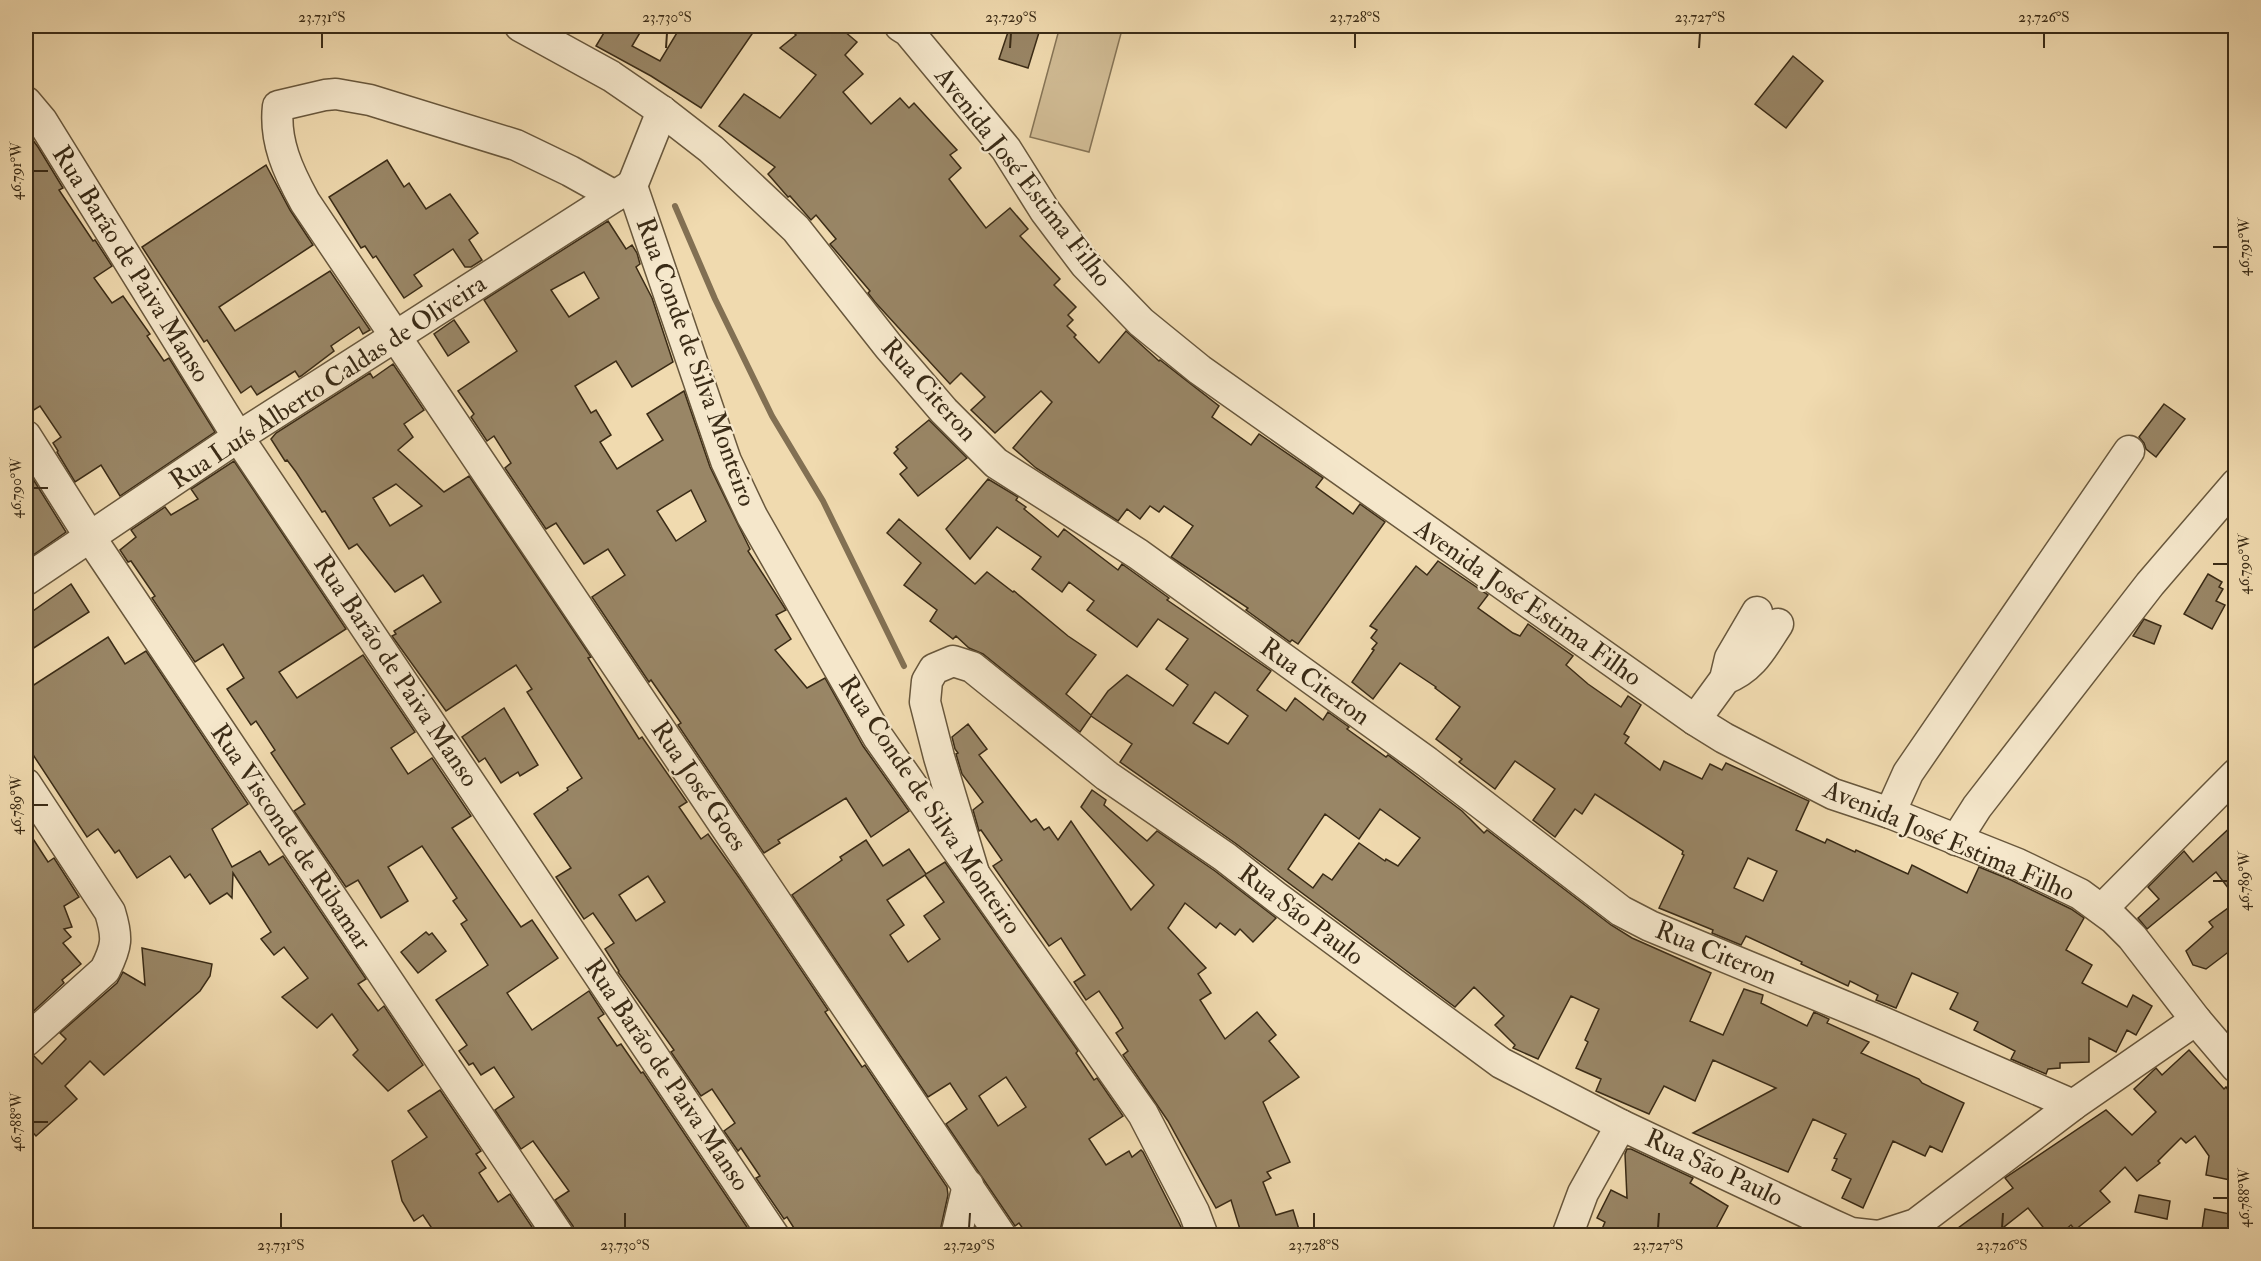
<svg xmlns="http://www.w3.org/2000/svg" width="2261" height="1261" font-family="'IM FELL Double Pica',serif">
	<rect width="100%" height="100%" fill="#f0daaf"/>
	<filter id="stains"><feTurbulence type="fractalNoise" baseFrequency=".00333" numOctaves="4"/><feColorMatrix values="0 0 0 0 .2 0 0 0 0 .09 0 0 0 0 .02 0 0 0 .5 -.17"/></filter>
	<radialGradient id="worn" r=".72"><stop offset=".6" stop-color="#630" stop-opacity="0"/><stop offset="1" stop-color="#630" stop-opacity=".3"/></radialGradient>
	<!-- green -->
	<path fill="#d1bc95" stroke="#867456" stroke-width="1.5" d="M1060,26h63l-34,126 -59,-15z"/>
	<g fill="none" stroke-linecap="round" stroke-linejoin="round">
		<!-- stream -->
		<path stroke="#827053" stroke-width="6" d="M675,206l40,93 57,117 51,85 81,165"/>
	</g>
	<!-- building -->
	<g fill="#998666" stroke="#3a2b16" stroke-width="1.5" fill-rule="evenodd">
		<path d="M608,26h36l-12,20 28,15 21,-35h57l14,8 -51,74 -50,-32 -55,-30z"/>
		<path d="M786,26h52l19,16 -12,13 18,19 -20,18 28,32 29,-26 9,10 5,-5 20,22 23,25 -7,5 11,13 -12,11 37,49 24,-20 18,21 -8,7 40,43 -6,6 22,22 -8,8 5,5 -6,6 9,9 -2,2 25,26 27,-32 33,30 1,-1 59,46 -7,11 39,28 8,-11 64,44 -7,9 37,27 7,-10 25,18 -87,122 -6,-4 -2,2 -44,-32 2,-2 -77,-51 22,-31 -29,-20 -5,6 -9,-6 -10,13 -13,-10 -9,12 -82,-53 -23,-20 39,-46 -11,-11 -46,42 -24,-23 14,-13 -24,-24 -11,11 -75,-82 -7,-9 2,-2 -40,-47 6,-5 -20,-24 -5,5 -21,-24 -2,1 -20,-23 7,-7 -56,-41 25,-32 36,24 36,-43 -36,-27 16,-13z"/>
		<path d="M1010,26h31l-13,42 -29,-9z"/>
		<path d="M1793,56l30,25 -37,47 -31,-24z"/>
		<path d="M26,131l12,16 25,41 -4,2 34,51 2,-1 17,26 -18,12 18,25 11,-7 27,38 -3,2 17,25 5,-3 46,74 -95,64 -19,-31 -26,17 -18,-30 1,-1 -5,-8 8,-6 -21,-31 -14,9z"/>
		<path d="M387,160l17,27 5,-4 17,26 24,-15 28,39 -9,7 13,20 -11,7h-6l-12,-18 -39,26 8,11 -18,12 -28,-42 -3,2 -8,-12 -4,2 -32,-51z"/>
		<path d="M266,165l24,45 23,35 -94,62 16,24 95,-60 40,59 -7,4 -4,-7 -28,19 3,5 -33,25 -2,1 -4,-6 -38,24 -6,-9 -10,7 -34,-53 -3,2 -62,-95z"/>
		<path d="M608,221l18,28 6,-4 5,8 3,11 -4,3 16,31 21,64 -41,25 -16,-26 -41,25 16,27 5,-3 15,25 -11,7 17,27 46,-29 -16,-26 37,-23 26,76 40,82 -2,2 38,59 -10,5 15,24 -16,11 32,38 18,-10 38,68 46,65 -38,26 -25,-39 -68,42 2,3 -16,10 -86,-128 3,-2 -30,-43 -2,2 -57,-85 33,-22 -17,-26 -24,15 -28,-41 -10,6 -41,-61 6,-5 -17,-27 -7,5 -16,-24 3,-3 -16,-23 59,-40 -33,-51zM584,272l15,26 -30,19 -18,-27zM691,490l15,31 -30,20 -19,-30z"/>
		<path d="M454,320l15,22 -21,14 -14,-22z"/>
		<path d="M393,364l31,46 -20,14 9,13 -15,13 46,42 25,-16 122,181 -3,1 51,81 3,-2 45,65 -8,5 22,32 7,-5 32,45 88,131 -3,2 37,55 3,-2 82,122 1,8 -9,41h-140l-12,-19 -3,2 -28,-41 4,-2 -19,-28 -3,3 -14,-20 11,-8 -23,-34 -11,7 -30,-44 3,-2 -56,-78 1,-1 -14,-22 9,-6 -21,-30 -9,6 -28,-42 15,-9 -37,-54 34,-24 -1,-2 15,-10 -55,-86 5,-3 -16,-24 -70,46 -54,-75 4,-2 -2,-3 47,-29 -18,-27 -28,17 -38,-48 -8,5 -24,-38 -3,1 -26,-40 -9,-12 -2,1 -14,-22 5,-6 94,-60 3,5zM396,484l26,22 -32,20 -17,-28zM648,876l17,26 -29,19 -17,-26z"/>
		<path d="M2164,404l21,15 -29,38 -10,-8 -2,-6 -5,-6z"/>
		<path d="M929,420l38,38 -49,38 -18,-22 7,-6 -13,-15 4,-4 -2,-2z"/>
		<path d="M234,461l112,168 -67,43 18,26 66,-43 52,77 -24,16 17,26 24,-16 39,58 -19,12 69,99 11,-7 26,38 -51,35 25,37 57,-39 15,23 -6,4 19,28 4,-2 20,29 2,-1 110,164h-177l-3,-10 -18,-26 14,-9 -36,-50 -12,8 -26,-39 19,-13 -20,-30 -13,8 -8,-12 -4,2 -10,-14 8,-6 -31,-45 52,-35 -27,-41 6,-4 -14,-19 4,-3 -35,-52 -34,21 20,34 -27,17 -23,-38 -12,7 -52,-76 11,-7 -34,-51 4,-3 -19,-29 -5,4 -24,-36 17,-11 -21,-34 -28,18 -43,-64 3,-2 -24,-35 -3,1 -8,-12 16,-13 -5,-7 34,-23 6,8 27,-16 -7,-10z"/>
		<path d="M28,471l38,61 -40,28v-87z"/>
		<path d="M988,479l30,18 -2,3 10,7 -2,2 34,28 6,-8 54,41 4,-6 47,34 -2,2 104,71 -14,19 29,21 9,-13 28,22 5,-8 21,15 -2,2 39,28 2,-2 74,56 22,22 3,-3 124,95 21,13 79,35 -21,48 33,14 21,-46 19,6 -2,8 46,23 7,-14 15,7 -2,4 42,19 -8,11 58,26 3,4 42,20 -22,49 -12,-6 -5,10 -32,-15 -30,67 -21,-10 9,-19 -19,-9 5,-11 -3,-1 12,-24 -33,-15 -25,53 -95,-39 83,-45 -63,-28 -18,41 -31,-15 -15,28 -53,-23 5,-12 -25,-11 12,-26 -3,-2 14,-31 -28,-13 -33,63 -25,-11 2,-3 -20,-20 9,-9 -30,-29 -19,20 -220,-164 -115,-81 12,-18 -41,-28 -11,16 -97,-78 -14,-6 -13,-12 -3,3 -23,-18 7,-11 -33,-25 17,-22 -34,-30 12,-14 76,65 12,-12 26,20 1,-1 54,45 28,19 -30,39 25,21 17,-24 19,-16 46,31 15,-21 -22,-16 22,-30 -30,-20 -21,28 -50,-37 7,-9 -25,-19 -7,10 -30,-23 9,-12 -44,-30 -27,32 -24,-30zM1215,692l33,24 -20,28 -35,-21zM1380,809l40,29 -22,28 -12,-7 -1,2 -26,-18 -27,37 -9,-6 -10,14 -25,-19 37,-55 34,25z"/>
		<path d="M1438,561l50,34 -10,13 35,25 7,3 8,-12 45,32 -7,9 22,19 33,23 7,-11 13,9 -17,29 5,3 -4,6 35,27 4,-9 38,18 8,-15 12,6 4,-7 83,38 -13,29 29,13 2,-4 28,13 1,-2 52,24 4,-9 55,28 12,-26 32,13 60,29 13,9 -18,32 26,15 -10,18 45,24 6,-12 19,11 -16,29 -9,-5 -11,22 -27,-14v24l-29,1v5l-12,1 -2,5 -35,-15 4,-8 -41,-21 4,-8 -28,-13 8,-16 -46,-20 -16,35 -20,-8 2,-5 -28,-14 -2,5 -47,-22 1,-2 -56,-26 -5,9 -29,-12 1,-3 -54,-22 25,-53 -2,-1 1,-3 -88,-57 -13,20 -7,-5 -20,28 -22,-17 22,-31 -40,-28 -20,28 -36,-27 3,-3 -26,-20 24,-32 -25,-19 1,-1 -36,-24 -27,36 -21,-17 22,-32 -2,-1 5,-6 -6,-5 6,-8 -7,-4 46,-60 11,9zM1748,858l29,13 -14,30 -29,-13z"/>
		<path d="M2208,574l14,8 -3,5 4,2 -7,12 9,4 -13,24 -28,-15z"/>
		<path d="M71,584l18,28 -63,41v-37z"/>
		<path d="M2144,619l17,7 -7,18 -21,-8z"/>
		<path d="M108,637l17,27 21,-13 102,153 -36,25 20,38 28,-16 9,14 14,-9 83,123 -8,5 20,27 6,-5 39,59 -35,26 -35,-36 5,-5 -26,-36 -15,14 -35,-31 26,-19 -24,-31 -10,8 -13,-16 10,-7 -38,-59 -1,25 -5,-5 -17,11 -20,-30 -5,4 -15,-22 -33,22 -18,-28 -4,3 -17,-24 -11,8 -61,-93v-54z"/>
		<path d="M504,708l34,57 -18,11 -2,-4 -17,11 -16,-25 -6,4 -17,-25z"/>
		<path d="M968,724l19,25 -8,6 52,67 5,-3 8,11 5,-3 9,13 13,-19 60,89 23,-25 -73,-78 11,-17 14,10 -2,5 43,36 10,-10 58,40 61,47 -23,24 -13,-13 -5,6 -15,-12 -4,5 -31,-25 -17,25 38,40 -8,6 13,19 -11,7 25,39 32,-27 19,23 -7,6 30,36 -36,25 27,60 -23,10 4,6 -8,4 13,33 17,-5 8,26h-59l-11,-36 -15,8 -48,-87 -45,-66 5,-4 -12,-18 7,-5 -5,-9 -19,-28 -13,9 -12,-18 11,-7 -24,-37 -12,8 -56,-80 9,-6 -21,-30 -2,1 -6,-21 10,-8 -21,-28 -6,-20 2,-1 -3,-4 -3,-12z"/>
		<path d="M2235,823v74l-19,-25 -69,57 -9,-11 21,-19 -11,-12 36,-36 9,11z"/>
		<path d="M26,828l22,34 6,-4 25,39 -15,9 8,21 -8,2 7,8 -8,6 18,21 -19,16 2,3 -38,35z"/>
		<path d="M866,840l17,26 26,-17 17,25 19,-12 133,189 -2,2 18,27 3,-2 26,38 -34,23 17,26 23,-14 3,6 9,-7 2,2 39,77 -11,7h-143l-9,-13 -4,3 -69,-102 21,-15 -17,-26 -22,14 -136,-202 50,-35 -2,-3zM925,875l19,27 -20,14 16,23 -32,23 -18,-27 14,-10 -17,-25zM1006,1077l20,30 -28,19 -19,-30z"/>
		<path d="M2235,903v44l-29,22 -13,-4 -7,-14 27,-24 -4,-5z"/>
		<path d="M426,932l3,3 3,-2 14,18 -28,22 -17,-21z"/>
		<path d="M142,948l70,16 -2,12 -10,15 -96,84 -14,-14 -25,25 12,13 -41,37 -10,-11v-67l8,-2 8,8 24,-25 -6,-6 57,-50 6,-11 22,13z"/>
		<path d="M2189,1050l35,39 2,-2 3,4 6,-5v95l-29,-6 3,-19 -14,-20 -9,7 -5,-5 -23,23 2,2 -23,18 -12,-14 -25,24 10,11 -35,28 -4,-5 -13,11h-8l-22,-28 -24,19 6,9h-63l66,-48 -8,-10 101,-68 26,25 24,-23 -22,-23 22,-21 6,7z"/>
		<path d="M440,1090l41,61 -5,3 10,14 -7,5 19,29 12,-8 28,42h-101l-14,-21 -9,6 -12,-20 -10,-40 35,-24 -19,-26z"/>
		<path d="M1627,1149h4l62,29 -3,5 38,23 -16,30h-113l6,-14 -8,-4 14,-28 16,8 -2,-44z"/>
		<path d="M2139,1195l31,6 -3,18 -32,-7z"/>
		<path d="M2205,1209l30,6v21h-34z"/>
	</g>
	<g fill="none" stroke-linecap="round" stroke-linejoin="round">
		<defs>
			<g id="minor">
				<path d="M520,26l91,50 51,35 49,38 85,80 93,118 55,64 52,52 142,91 289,208 194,149 29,15 230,95 193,84"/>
				<path d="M900,26l8,5 98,118 39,62 40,53 56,58 59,48 495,350 29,18 109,56 57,19 128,51 62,30 34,25 18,18 64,83 40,47"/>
				<path d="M26,102l16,19 196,316 536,799"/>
				<path d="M632,186l94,275 26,55 126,221 265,377 51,98 9,24"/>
				<path d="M632,186l30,-75"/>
				<path d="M615,196l-45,-25 -54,-26 -146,-45 -34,-6 -11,1 -47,11c-4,35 10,65 27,96l696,1034"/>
				<path d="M26,436l64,101 469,699"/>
				<path d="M26,580l212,-143 391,-250"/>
				<path d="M1725,679c28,-11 37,-31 53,-55"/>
				<path d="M1695,720l30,-41 5,-21 27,-46"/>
				<path d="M26,784l84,128c8,26 7,34 -5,58l-79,71"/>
				<path d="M1890,813l18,-40 221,-322"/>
				<path d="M1956,840l21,-33 173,-223 86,-100"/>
				<path d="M974,873l-35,-116 -14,-55 2,-21 7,-12 19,-8 19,6 135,109 118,81 50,39 226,167 120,62 210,99 20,9 27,3"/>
				<path d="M2102,909l134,-135"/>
				<path d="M956,1236l12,-51"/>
				<path d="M1567,1236l16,-43 38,-68"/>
				<path d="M1879,1236l37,-12 157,-119 123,-85"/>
			</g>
		</defs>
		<!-- minor casing -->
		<use href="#minor" stroke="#68573c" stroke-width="33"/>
		<!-- minor -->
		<use href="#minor" stroke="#f5e7cb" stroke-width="30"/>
	</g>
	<!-- ticks -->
	<path fill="none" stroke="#3a2b16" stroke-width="2" d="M322,48v-15M666,48l1,-15M1010,48l1,-15M1355,48v-15M1699,48l1,-15M2044,48v-15M33,171h15M2213,247h15M33,488h15M2213,564h15M33,805h15M2213,881h15M33,1122h15M2213,1198h15M281,1228v-15M625,1228v-15M969,1228l1,-15M1314,1228v-15M1658,1228l1,-15M2002,1228l1,-15"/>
	<g text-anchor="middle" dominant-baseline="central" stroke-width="4.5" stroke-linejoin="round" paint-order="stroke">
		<!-- street labels -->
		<g font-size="26" fill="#3a2b16" stroke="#f5e7cb">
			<text transform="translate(1023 177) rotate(52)">Avenida José Estima Filho</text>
			<text transform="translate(131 264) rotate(58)">Rua Barão de Paiva Manso</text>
			<text transform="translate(696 362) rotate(70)">Rua Conde de Silva Monteiro</text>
			<text transform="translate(328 382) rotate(-33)">Rua Luís Alberto Caldas de Oliveira</text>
			<text transform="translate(929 390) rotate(48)">Rua Citeron</text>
			<text transform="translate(1528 603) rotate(35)">Avenida José Estima Filho</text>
			<text transform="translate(396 671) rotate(56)">Rua Barão de Paiva Manso</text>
			<text transform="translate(1315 682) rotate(36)">Rua Citeron</text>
			<text transform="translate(699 786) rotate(56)">Rua José Goes</text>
			<text transform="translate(930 805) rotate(56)">Rua Conde de Silva Monteiro</text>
			<text transform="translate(291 837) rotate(56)">Rua Visconde de Ribamar</text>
			<text transform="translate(1949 841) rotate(23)">Avenida José Estima Filho</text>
			<text transform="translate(1301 915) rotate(37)">Rua São Paulo</text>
			<text transform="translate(1716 953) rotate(22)">Rua Citeron</text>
			<text transform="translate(667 1075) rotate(56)">Rua Barão de Paiva Manso</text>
			<text transform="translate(1714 1168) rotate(25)">Rua São Paulo</text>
		</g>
	</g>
	<!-- margin -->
	<rect width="2261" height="1261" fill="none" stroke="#f0daaf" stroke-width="66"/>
	<rect x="33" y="33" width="2195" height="1195" fill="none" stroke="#3a2b16" stroke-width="2"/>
	<g font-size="15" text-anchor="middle" fill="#3a2b16">
		<text x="322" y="22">23.731°S</text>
		<text x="667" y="22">23.730°S</text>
		<text x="1011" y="22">23.729°S</text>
		<text x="1355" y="22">23.728°S</text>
		<text x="1700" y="22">23.727°S</text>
		<text x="2044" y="22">23.726°S</text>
		<text transform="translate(16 171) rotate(-90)" y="5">46.791°W</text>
		<text transform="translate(2244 247) rotate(-90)" y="5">46.791°W</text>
		<text transform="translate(16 488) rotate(-90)" y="5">46.790°W</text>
		<text transform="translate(2244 564) rotate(-90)" y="5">46.790°W</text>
		<text transform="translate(16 805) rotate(-90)" y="5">46.789°W</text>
		<text transform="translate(2244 881) rotate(-90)" y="5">46.789°W</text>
		<text transform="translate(16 1122) rotate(-90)" y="5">46.788°W</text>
		<text transform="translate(2244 1198) rotate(-90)" y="5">46.788°W</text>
		<text x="281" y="1250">23.731°S</text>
		<text x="625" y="1250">23.730°S</text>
		<text x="969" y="1250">23.729°S</text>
		<text x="1314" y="1250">23.728°S</text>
		<text x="1658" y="1250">23.727°S</text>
		<text x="2002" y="1250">23.726°S</text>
	</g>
	<rect width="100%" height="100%" filter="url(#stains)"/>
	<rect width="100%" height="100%" fill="url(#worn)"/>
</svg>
